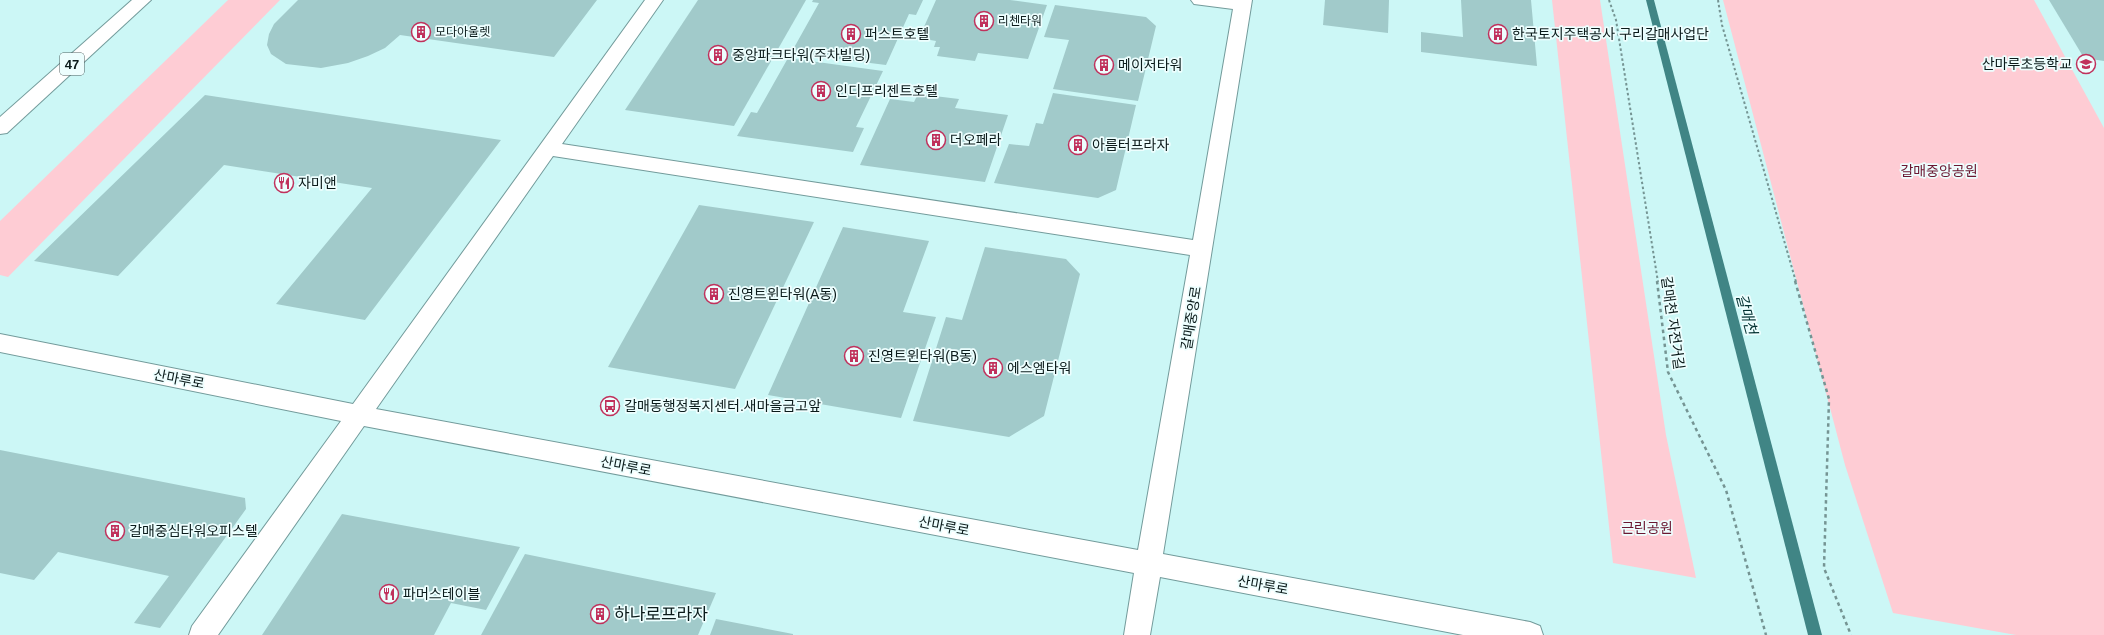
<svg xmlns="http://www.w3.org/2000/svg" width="2104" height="635" font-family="Arial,'Noto Sans KR',sans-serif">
	<rect width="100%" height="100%" fill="#ccf7f6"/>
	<!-- green -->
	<g fill="#feccd4">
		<path d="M228,0h52l-272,277 -8,-2v-54z"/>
		<path d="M1552,0h48l66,435 30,143 -83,-15z"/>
		<path d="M1723,0h311l70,128v507h-88l-123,-22 -48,-148z"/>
	</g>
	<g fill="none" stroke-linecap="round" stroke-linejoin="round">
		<!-- stream -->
		<path fill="#408585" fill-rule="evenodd" d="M1646,0h8l168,635h-14z"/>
	</g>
	<!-- building -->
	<g fill="#a1caca">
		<path d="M298,0h299l-43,57 -154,-22 -15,13 -17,8 -20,7 -27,5 -35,-4 -15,-10 -4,-9 2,-11 5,-10z"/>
		<path d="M698,0h108l-72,126 -109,-16z"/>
		<path d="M813,0h110l-7,15 -7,-1 -23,51 -95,-12 28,-50 -7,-1z"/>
		<path d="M936,0h74l37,5 -19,54 -50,-6 -3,8 -38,-5 3,-9h-6l2,-6 -17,-3z"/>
		<path d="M1325,0h64l-1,33 -65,-8z"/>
		<path d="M1461,0h70l6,66 -116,-14v-20l42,5z"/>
		<path d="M2049,0h55v61l-20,-3z"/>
		<path d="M1055,5l91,12 10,9 -18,75 -85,-12 16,-49 -25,-3z"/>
		<path d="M788,58l95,13 -27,56 8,1 -11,24 -116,-16 14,-24 6,1z"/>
		<path d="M1053,93l83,12 -20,85 -18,8 -104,-15 15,-39 20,2 7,-23 7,1z"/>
		<path d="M918,94l41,5 -4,9 53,7 -23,67 -125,-17 30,-66 24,3z"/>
		<path d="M205,95l296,45 -136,180 -89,-16 96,-116 -148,-23 -106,111 -84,-15z"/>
		<path d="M699,205l115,17 -79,167 -127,-22z"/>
		<path d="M843,227l86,14 -26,71 33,5 -35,101 -133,-23z"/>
		<path d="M985,247l81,12 14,15 -36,142 -35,21 -96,-16 33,-104 16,3z"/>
		<path d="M0,450l245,48 1,11 -86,119 -26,-5 35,-47 -111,-24 -24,28 -34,-7z"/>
		<path d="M342,514l178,33 -34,63 -35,-7 -17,32h-172z"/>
		<path d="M525,554l191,39 -18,42h-217z"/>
		<path d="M716,619l77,15v1h-83z"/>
	</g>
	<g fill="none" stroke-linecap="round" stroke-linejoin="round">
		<defs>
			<path id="minor" d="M645,0h18l-101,144 631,96 40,-231 -39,-5 -3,-4h61l-89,554 367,68 10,4 3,9h-80l-303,-58 -10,58h-26l10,-62 -770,-147 -146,209h-29l3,-9 149,-205 -341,-69v-18l353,70zM553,156l637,99 -52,295 -762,-141z"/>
			<path id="major" d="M132,0h19l-144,133 -7,1v-17z"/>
		</defs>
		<!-- minor casing -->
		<use href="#minor" stroke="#739b9b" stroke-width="2"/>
		<!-- major casing -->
		<use href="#major" stroke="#739b9b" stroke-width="2"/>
		<!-- path-far1 -->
		<g stroke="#759493" stroke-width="2" stroke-dasharray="2.5 2.5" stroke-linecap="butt">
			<path d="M1609,0l7,20 42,262"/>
			<path d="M1718,0l4,25 74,257"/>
		</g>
		<!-- path -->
		<g stroke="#759493" stroke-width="2.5" stroke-dasharray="3.5 3.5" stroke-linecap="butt">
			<path d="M1657,281l11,91 58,118 40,145"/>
			<path d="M1795,281l34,118 -5,169 27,67"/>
		</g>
		<!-- minor -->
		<use href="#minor" fill="#fff" fill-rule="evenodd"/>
		<!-- major -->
		<use href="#major" fill="#fff" fill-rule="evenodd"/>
	</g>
	<!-- icons -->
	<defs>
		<symbol id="building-ring" viewBox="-11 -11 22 22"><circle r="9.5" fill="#edfefe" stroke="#c0315c" stroke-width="1.5"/><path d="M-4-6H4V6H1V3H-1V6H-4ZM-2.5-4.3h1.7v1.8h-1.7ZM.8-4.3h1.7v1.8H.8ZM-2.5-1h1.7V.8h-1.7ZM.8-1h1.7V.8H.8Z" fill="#c0315c"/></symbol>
		<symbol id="school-ring" viewBox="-11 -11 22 22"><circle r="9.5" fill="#edfefe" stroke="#c0315c" stroke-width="1.5"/><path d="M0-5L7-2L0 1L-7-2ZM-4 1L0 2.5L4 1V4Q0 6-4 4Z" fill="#c0315c"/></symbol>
		<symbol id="restaurant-ring" viewBox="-11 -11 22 22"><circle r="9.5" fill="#edfefe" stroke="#c0315c" stroke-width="1.5"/><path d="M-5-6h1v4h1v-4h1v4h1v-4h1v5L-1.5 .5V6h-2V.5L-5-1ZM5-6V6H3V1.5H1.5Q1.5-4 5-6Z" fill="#c0315c"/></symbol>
		<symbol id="bus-ring" viewBox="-11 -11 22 22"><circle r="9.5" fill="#edfefe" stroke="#c0315c" stroke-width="1.5"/><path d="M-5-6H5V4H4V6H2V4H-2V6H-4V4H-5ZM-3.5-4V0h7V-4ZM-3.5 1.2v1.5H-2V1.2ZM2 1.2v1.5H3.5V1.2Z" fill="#c0315c"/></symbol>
	</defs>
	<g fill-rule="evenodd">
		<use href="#building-ring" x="973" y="10" width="22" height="22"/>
		<use href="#building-ring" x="410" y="21" width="22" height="22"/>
		<use href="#building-ring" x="840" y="23" width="22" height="22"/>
		<use href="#building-ring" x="1487" y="23" width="22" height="22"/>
		<use href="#building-ring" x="707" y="44" width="22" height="22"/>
		<use href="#school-ring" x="2075" y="53" width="22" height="22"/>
		<use href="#building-ring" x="1093" y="54" width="22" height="22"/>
		<use href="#building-ring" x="810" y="80" width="22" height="22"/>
		<use href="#building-ring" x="925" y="129" width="22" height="22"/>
		<use href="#building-ring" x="1067" y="134" width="22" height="22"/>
		<use href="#restaurant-ring" x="273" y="172" width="22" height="22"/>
		<use href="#building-ring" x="703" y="283" width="22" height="22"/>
		<use href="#building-ring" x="843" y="345" width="22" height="22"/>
		<use href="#building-ring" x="982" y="357" width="22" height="22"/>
		<use href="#bus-ring" x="599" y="395" width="22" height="22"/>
		<use href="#building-ring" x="104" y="520" width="22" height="22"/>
		<use href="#restaurant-ring" x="378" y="583" width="22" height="22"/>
		<use href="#building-ring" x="589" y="603" width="22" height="22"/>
	</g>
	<g text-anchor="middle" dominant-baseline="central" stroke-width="3.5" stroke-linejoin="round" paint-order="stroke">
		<!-- far-poi labels -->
		<g font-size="12" fill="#0b1b1b" stroke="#edfefe" text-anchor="start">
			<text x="998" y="21">리첸타워</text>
			<text x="435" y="32">모다아울렛</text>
		</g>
		<!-- shield labels -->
		<rect fill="#edfefe" stroke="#4f5f5f" stroke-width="1" x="60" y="53" width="24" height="22" rx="3"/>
		<g font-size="13" font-weight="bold" fill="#0b1b1b">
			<text x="72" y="64">47</text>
		</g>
		<!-- poi labels -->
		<g font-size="14" fill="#0b1b1b" stroke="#edfefe" text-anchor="start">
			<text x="865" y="34">퍼스트호텔</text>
			<text x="1512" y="34">한국토지주택공사 구리갈매사업단</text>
			<text x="732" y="55">중앙파크타워(주차빌딩)</text>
			<text x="2072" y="64" text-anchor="end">산마루초등학교</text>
			<text x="1118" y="65">메이저타워</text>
			<text x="835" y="91">인디프리젠트호텔</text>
			<text x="950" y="140">더오페라</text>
			<text x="1092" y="145">아름터프라자</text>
			<text x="298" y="183">자미앤</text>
			<text x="728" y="294">진영트윈타워(A동)</text>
			<text x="868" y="356">진영트윈타워(B동)</text>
			<text x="1007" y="368">에스엠타워</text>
			<text x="624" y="406">갈매동행정복지센터.새마을금고앞</text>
			<text x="129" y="531">갈매중심타워오피스텔</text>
			<text x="403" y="594">파머스테이블</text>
		</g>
		<!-- park labels -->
		<g font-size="14" fill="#6b1731" stroke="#edfefe">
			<text x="1939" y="171">갈매중앙공원</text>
			<text x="1647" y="528">근린공원</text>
		</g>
		<!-- street labels -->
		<g font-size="14" fill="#0b1b1b" stroke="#edfefe">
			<text transform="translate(1191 318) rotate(-81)">갈매중앙로</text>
			<text transform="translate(1673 323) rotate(82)">갈매천 자전거길</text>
			<text transform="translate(179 379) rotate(11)">산마루로</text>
			<text transform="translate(626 466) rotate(11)">산마루로</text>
			<text transform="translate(944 526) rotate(11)">산마루로</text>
			<text transform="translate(1263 585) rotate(10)">산마루로</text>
		</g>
		<!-- water labels -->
		<g font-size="15" font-style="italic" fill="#033232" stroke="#edfefe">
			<text transform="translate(1747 314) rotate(75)">갈매천</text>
		</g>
		<!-- near-poi labels -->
		<g font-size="17" fill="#0b1b1b" stroke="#edfefe" text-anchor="start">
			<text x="614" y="614">하나로프라자</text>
		</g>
	</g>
</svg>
